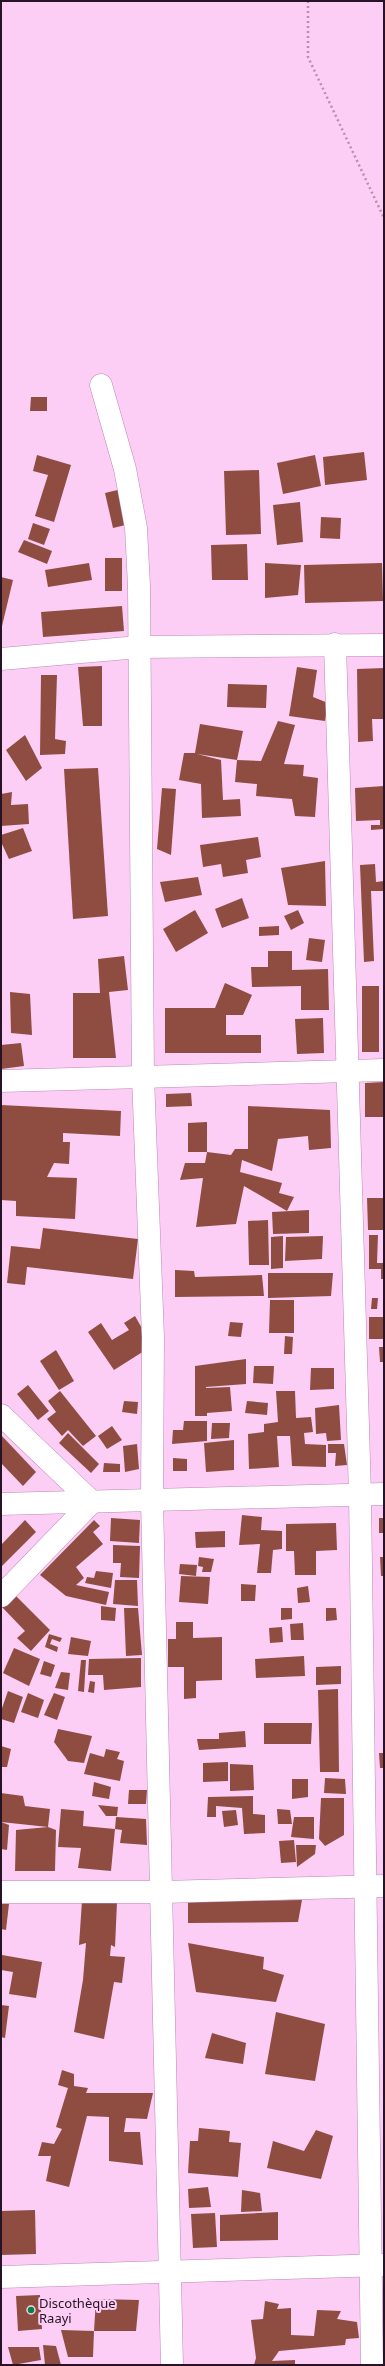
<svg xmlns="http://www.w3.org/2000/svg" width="385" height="2366" font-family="'Noto Sans',sans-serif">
	<rect width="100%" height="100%" fill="#fccef5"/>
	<!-- building -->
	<g fill="#8f4d41">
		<path d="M31,397h16v14h-17z"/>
		<path d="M364,452l3,28 -42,5 -2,-28z"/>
		<path d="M37,455l34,10 -17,57 -19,-6 13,-41 -15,-4z"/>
		<path d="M315,455l6,31 -38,8 -6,-31z"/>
		<path d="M259,470l2,64 -35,1 -2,-64z"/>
		<path d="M126,488l8,35 -21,5 -8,-35z"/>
		<path d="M300,502l3,40 -26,3 -4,-40z"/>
		<path d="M321,517l20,1 -1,21 -20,-1z"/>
		<path d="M33,523l17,6 -6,16 -16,-6z"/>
		<path d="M24,540l28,11 -5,13 -29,-12z"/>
		<path d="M247,544l1,36h-36l-1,-35z"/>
		<rect x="105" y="558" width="17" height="33"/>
		<path d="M89,563l3,17 -44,7 -3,-17z"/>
		<path d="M265,563l36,2 -3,30 -33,3z"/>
		<path d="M382,563l1,38 -78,2 -1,-38z"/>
		<path d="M1,577l12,3 -11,46h-1z"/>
		<path d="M122,606l2,25 -81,6 -2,-25z"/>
		<path d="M102,666v60h-19l-5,-59z"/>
		<path d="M297,667l20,3 -4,27 15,6 -3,18 -36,-5z"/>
		<path d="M384,668v51h-12l1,22 -15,1 -1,-73z"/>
		<path d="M41,675h16l-2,64 11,2 -1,13 -25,1z"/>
		<path d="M228,684l39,1 -1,23 -39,-1z"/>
		<path d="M278,721l17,4 -11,39 20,1 -1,11 15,2 -3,39 -20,-1 -3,-17 -36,-3 1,-12 -22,-2 2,-22 24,1z"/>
		<path d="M200,724l43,7 -6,29 -40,-6 24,6 2,40 17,-1 1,17 -39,2 -1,-34 -22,-4 5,-27h11z"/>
		<path d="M25,735l17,33 -16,13 -20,-31z"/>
		<path d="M98,768l10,148 -35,3 -9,-150z"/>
		<path d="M384,786v43l-13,1v-5h9v-5l-24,1 -1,-33z"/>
		<path d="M162,788l14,1 -5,66 -14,-6z"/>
		<path d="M12,792l-1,13 17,-1 1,20 -28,2v-32z"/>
		<path d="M23,828l9,23 -23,8 -8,-17v-7z"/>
		<path d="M258,837l3,20 -15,3 2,13 -25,4 -2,-13 -18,3 -3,-22z"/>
		<path d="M325,861l1,45 -38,-1 -7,-37z"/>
		<path d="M375,864l1,18 8,-1v10h-13l3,70 -10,1 -4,-97z"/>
		<path d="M198,877l4,18 -37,7 -5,-20z"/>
		<path d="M242,898l7,20 -27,10 -7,-19z"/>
		<path d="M195,910l13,23 -32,19 -13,-23z"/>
		<path d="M298,910l6,13 -13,7 -7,-14z"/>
		<path d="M279,926v9l-20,1v-9z"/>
		<path d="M309,938l16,2 -3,22 -16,-2z"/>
		<path d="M268,951h24v19l36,-1 1,41h-28v-24l-49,1 -1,-20h17z"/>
		<path d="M124,956l4,34 -19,2 7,66h-43v-65h27l-2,-34z"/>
		<path d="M225,983l27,12 -9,20h-17v20h35v18h-96v-45h50z"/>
		<rect x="362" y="986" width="17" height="66"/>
		<path d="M10,992l20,2 2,41 -21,-2z"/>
		<path d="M323,1018l1,35 -27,1 -2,-35z"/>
		<path d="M21,1043l3,23 -23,3v-24z"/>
		<path d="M384,1082v35h-19v-34z"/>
		<path d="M191,1093l1,13 -26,1v-13z"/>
		<path d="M1,1105l120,6 -1,25 -57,-3v9h7l-1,22 -15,-1 -7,14 30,1 -2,41 -59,-3v-15l-15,-1z"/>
		<path d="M248,1106l82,4 1,38 -22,2 -1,-14 -30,3 -6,32 -30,-11 -2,12 42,11 -3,10 15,4 -7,14 -43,-25 -8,38 -40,3 7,-49 -23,2 5,-17h20l2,-11 24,3 4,-6h13z"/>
		<path d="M207,1122v30h-19v-29z"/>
		<path d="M367,1198h17v32h-16z"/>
		<path d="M309,1210v23l-36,1 -1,-22z"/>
		<path d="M268,1220l1,45h-20l-1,-44z"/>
		<path d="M43,1228l95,11 -5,40 -106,-12 -2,18 -18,-2 4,-37 29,3z"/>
		<path d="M369,1235h9l-1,28h7v16h-3v-10h-12z"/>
		<path d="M283,1236v32l-12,1v-32z"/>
		<path d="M323,1236l-1,23 -37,2 1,-24z"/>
		<path d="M175,1270l19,1 1,6 67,-2 2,21 -89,1z"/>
		<path d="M268,1273h65l-2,23 -63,2z"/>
		<path d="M372,1298h6l-1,11h-6z"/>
		<path d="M270,1300h24v33h-25z"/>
		<path d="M135,1316l17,30 -38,24 -26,-38 13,-9 11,17 17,-10 -5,-7z"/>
		<rect x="369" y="1317" width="15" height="22"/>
		<path d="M230,1322l13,1 -2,14 -13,-1z"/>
		<path d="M285,1336l8,1 -1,17h-8z"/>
		<path d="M379,1347h5v15h-4z"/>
		<path d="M56,1350l18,31 -15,9 -19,-29z"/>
		<path d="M246,1359v25l-40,3v1l24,-1 2,24 -25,2v3h-12v-50z"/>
		<path d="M254,1366h20l-1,18 -20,-1z"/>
		<path d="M311,1368h23v21l-24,1z"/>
		<path d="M28,1385l21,26 -11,9 -21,-26z"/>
		<path d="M60,1391l36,45 -13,10 -15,-16 -6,6 -15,-17 9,-7 -8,-11z"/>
		<path d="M276,1391h19l1,27 15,-1 2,15 -9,1 1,11 21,1v22l-34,-1 -2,-30h-13l2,31 -30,2 -1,-35 16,-2v-8l14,-2z"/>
		<path d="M124,1401l14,1 -1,12 -15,-2z"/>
		<path d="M247,1401l21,2 -1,12 -22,-2z"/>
		<path d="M339,1405l2,35 -14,1 -1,-8 -10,1 -1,-26z"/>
		<path d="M184,1421h23v20l-35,3 1,-14h10z"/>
		<path d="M212,1423h18l-1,15 -18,1z"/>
		<path d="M112,1426l10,14 -15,9 -9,-13z"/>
		<path d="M68,1433l31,31 -8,9 -32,-30z"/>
		<path d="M1,1435l35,37 -13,14 -22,-23z"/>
		<path d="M234,1440v30l-28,2 -2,-29z"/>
		<path d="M137,1444l2,25 -14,3 -2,-26z"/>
		<path d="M328,1444h16l3,21 -12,1 1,-13h-8z"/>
		<path d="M173,1458l14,1v12h-14z"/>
		<path d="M104,1463l16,1v8h-17z"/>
		<path d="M242,1515l20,2 -1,13 21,1v18l-9,1 -2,23h-14l3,-29 -21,1z"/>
		<path d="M111,1518l29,2 -1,23 -29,-2z"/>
		<rect x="379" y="1518" width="5" height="15"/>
		<path d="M25,1520l11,12 -35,35v-22z"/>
		<path d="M94,1520l6,6 -7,6 10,12 -27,23 8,11 -8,7 33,7 -3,13 -40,-9 -26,-21z"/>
		<path d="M336,1523l1,27 -21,1v24h-21l-1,-24h-8v-27z"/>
		<path d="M225,1531v16l-29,1 -1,-16z"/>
		<path d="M113,1545l27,1 -1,32 -19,-1 1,-14h-8z"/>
		<path d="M199,1557l15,2 -3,13h-9l1,-5 -5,-1z"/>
		<path d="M380,1557h4v19h-3z"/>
		<path d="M180,1564l17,1 -1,11 -17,-2z"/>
		<path d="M96,1571l17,2 -2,15 -26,-5 2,-6 7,1z"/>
		<path d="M181,1576l29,1 -2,27 -29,-2z"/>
		<path d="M115,1580h22l1,26 -25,-2z"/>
		<path d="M241,1584l15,1 -1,16h-14z"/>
		<path d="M308,1586l2,16 -12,1 -1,-15z"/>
		<path d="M10,1590l40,40 -19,21 -14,-13 8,-7 -24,-25z"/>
		<path d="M101,1606l15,2 -1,13 -14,-1z"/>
		<path d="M124,1608h14l4,47 -16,1z"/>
		<path d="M281,1608h11v11l-11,1z"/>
		<path d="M326,1608h10l1,12 -11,1z"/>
		<path d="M176,1622h17v16l29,-1v43l-26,1v17l-12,1v-32h-16v-28h8z"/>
		<path d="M303,1623l1,17h-13l-1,-16z"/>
		<path d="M282,1627l1,15 -13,1 -1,-15z"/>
		<path d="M49,1634l13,4 -2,4 -8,-3 -2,5 8,3 -1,5 -12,-5z"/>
		<path d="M71,1637l20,4 -3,15 -20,-2z"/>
		<path d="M14,1648l26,11 -11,27 -26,-13z"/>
		<path d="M304,1656l1,20 -49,2 -1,-19z"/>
		<path d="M141,1658v29l-37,3 -1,-15h-15l1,-16z"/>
		<path d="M81,1660h5l-2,32 -6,-1z"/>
		<path d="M44,1661l11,4 -4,12 -11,-3z"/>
		<path d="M341,1666v18l-25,1v-18z"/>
		<path d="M61,1672l9,1 -2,17 -13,-2z"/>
		<path d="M90,1681l5,1 -1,11 -6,-1z"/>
		<path d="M338,1689l1,83h-19l-2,-82z"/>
		<path d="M8,1691l15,6 -9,26 -13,-4v-8z"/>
		<path d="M28,1693l16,7 -6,18 -17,-6z"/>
		<path d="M54,1693l11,4 -8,23 -13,-5z"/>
		<path d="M264,1723h48l-1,21h-47z"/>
		<path d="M58,1729l34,7 -8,27 -16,-2 -14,-19z"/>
		<path d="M245,1731l1,16 -47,3 -2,-11h22v-6z"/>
		<path d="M1,1746l10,3 -4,18h-6z"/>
		<path d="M106,1749l14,3 -3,7 7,2 -4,20 -36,-7 6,-21 14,4z"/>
		<path d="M379,1753h5v15h-4z"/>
		<path d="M228,1762v19l-25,1v-19z"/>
		<path d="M230,1764l23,1 1,25 -24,1z"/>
		<path d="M325,1778l20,1 1,15 -22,-1z"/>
		<path d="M292,1779h16v18l-16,2z"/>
		<path d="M94,1782l17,5 -2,12 -17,-3z"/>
		<path d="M129,1790h18l-1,14h-18z"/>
		<path d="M1,1793l22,3 2,10 25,3 -2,18 -47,-5z"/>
		<path d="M253,1796v18l12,1v18l-21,1 -2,-26 -26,-2v11h-9l1,-20z"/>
		<path d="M321,1798h23v37l-19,11 -6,-7z"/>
		<path d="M98,1805l20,2 -1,9h-11z"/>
		<path d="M61,1809l23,2 -1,15 32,3 -4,42 -33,-3 3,-20 -23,-1z"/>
		<path d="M277,1809l13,1 2,14h-14z"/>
		<path d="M236,1810l2,15 -14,2 -2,-16z"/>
		<path d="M116,1817l30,2 1,26 -27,-2 2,-13 -7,-1z"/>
		<path d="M294,1817h20v22l-23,-2z"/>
		<path d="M1,1822l8,3 -2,25 -6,-1z"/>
		<path d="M48,1827l8,3 -1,41h-40l1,-41z"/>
		<path d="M294,1840l2,22 -15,1 -2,-22z"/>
		<path d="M296,1845h20l-1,9 -18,13z"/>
		<path d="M302,1900l-4,22 -110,1v-21z"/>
		<path d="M82,1901l35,1 -2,45 -4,-2 -1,11 15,1 -3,26 -8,-1 -10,57 -30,-7 9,-52 3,-37 -7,2z"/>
		<path d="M1,1904h8l-3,26 -5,-1z"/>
		<path d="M188,1943l76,14 -1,12 21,6 -8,27 -80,-10z"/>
		<path d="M2,1955l40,7 -6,36 -27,-4 4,-22 -12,-2z"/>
		<path d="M1,2005l8,1 -4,32 -4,-1z"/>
		<path d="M276,2012l49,12 -10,57 -50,-7z"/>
		<path d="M212,2033l34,10 -3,21 -38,-6z"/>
		<path d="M62,2070l12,4v12l14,2 -2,5h67l-6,26 -21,-1 -2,14h16l3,33 -34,-4v-44l-22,-1 -18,71 -23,-6 5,-25h-13l4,-14 12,2 8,-15 -6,-2 12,-39 -10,-3z"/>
		<path d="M199,2128l31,3 -1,11 12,1 -3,34 -50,-4 2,-32h8z"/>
		<path d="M316,2130l17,6 -12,43 -54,-11 6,-27 31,10z"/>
		<path d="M208,2187l3,20 -22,1 -1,-19z"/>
		<path d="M242,2190l18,3 2,18 -21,1z"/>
		<path d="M35,2210l1,44 -35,1v-44z"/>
		<path d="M278,2212v28l-58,1v-26z"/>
		<path d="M215,2213l2,34 -24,1 -2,-34z"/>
		<path d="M40,2295l2,34 -24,2 -2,-35z"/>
		<path d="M96,2299l43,1 -3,31h-42z"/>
		<path d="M265,2301l14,3 -2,5 14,-1v27l23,1 3,-26 24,1 -4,8 20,3 2,16 -13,1 -1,6 -66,6 -7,10 23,-1v5h-41l2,-7 -5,-38 12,-1z"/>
		<path d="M61,2330l33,1 -1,26h-25z"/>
		<path d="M43,2345l13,1 5,19h-16z"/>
		<path d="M8,2347h31l2,13 -28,5z"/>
	</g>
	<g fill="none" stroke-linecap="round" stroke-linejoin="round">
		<defs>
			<g id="minor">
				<path d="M101,385l24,84 11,59 3,58 4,491 10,260 -1,163 20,865"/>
				<path d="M335,644l25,851 12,870"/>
				<path d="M1,659l138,-12 245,-2"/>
				<path d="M1,1081l383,-11"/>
				<path d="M1,1415l91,87 -91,94"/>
				<path d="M1,1504l383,-10"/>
				<path d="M1,1892h161l222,-6"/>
				<path d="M1,2277l383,-12"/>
			</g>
		</defs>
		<!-- minor casing -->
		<use href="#minor" stroke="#bd87b6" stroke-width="23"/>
		<!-- path -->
		<path stroke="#b48fae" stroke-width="2.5" stroke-dasharray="2 3" stroke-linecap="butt" d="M308,1v56l76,161"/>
		<!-- minor -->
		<use href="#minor" stroke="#fff" stroke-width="22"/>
	</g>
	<!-- markers -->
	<circle fill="#03843f" stroke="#fccef5" stroke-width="1.5" cx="31" cy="2310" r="4"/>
	<g text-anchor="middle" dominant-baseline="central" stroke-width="4" stroke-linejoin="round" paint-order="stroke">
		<!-- poi labels -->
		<g font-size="13" fill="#271325" stroke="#fccef5" text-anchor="start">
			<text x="39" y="2303">Discothèque<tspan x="39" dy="15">Raayi</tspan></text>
		</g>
	</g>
	<!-- border -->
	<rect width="385" height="2366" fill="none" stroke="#271325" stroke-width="4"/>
</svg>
